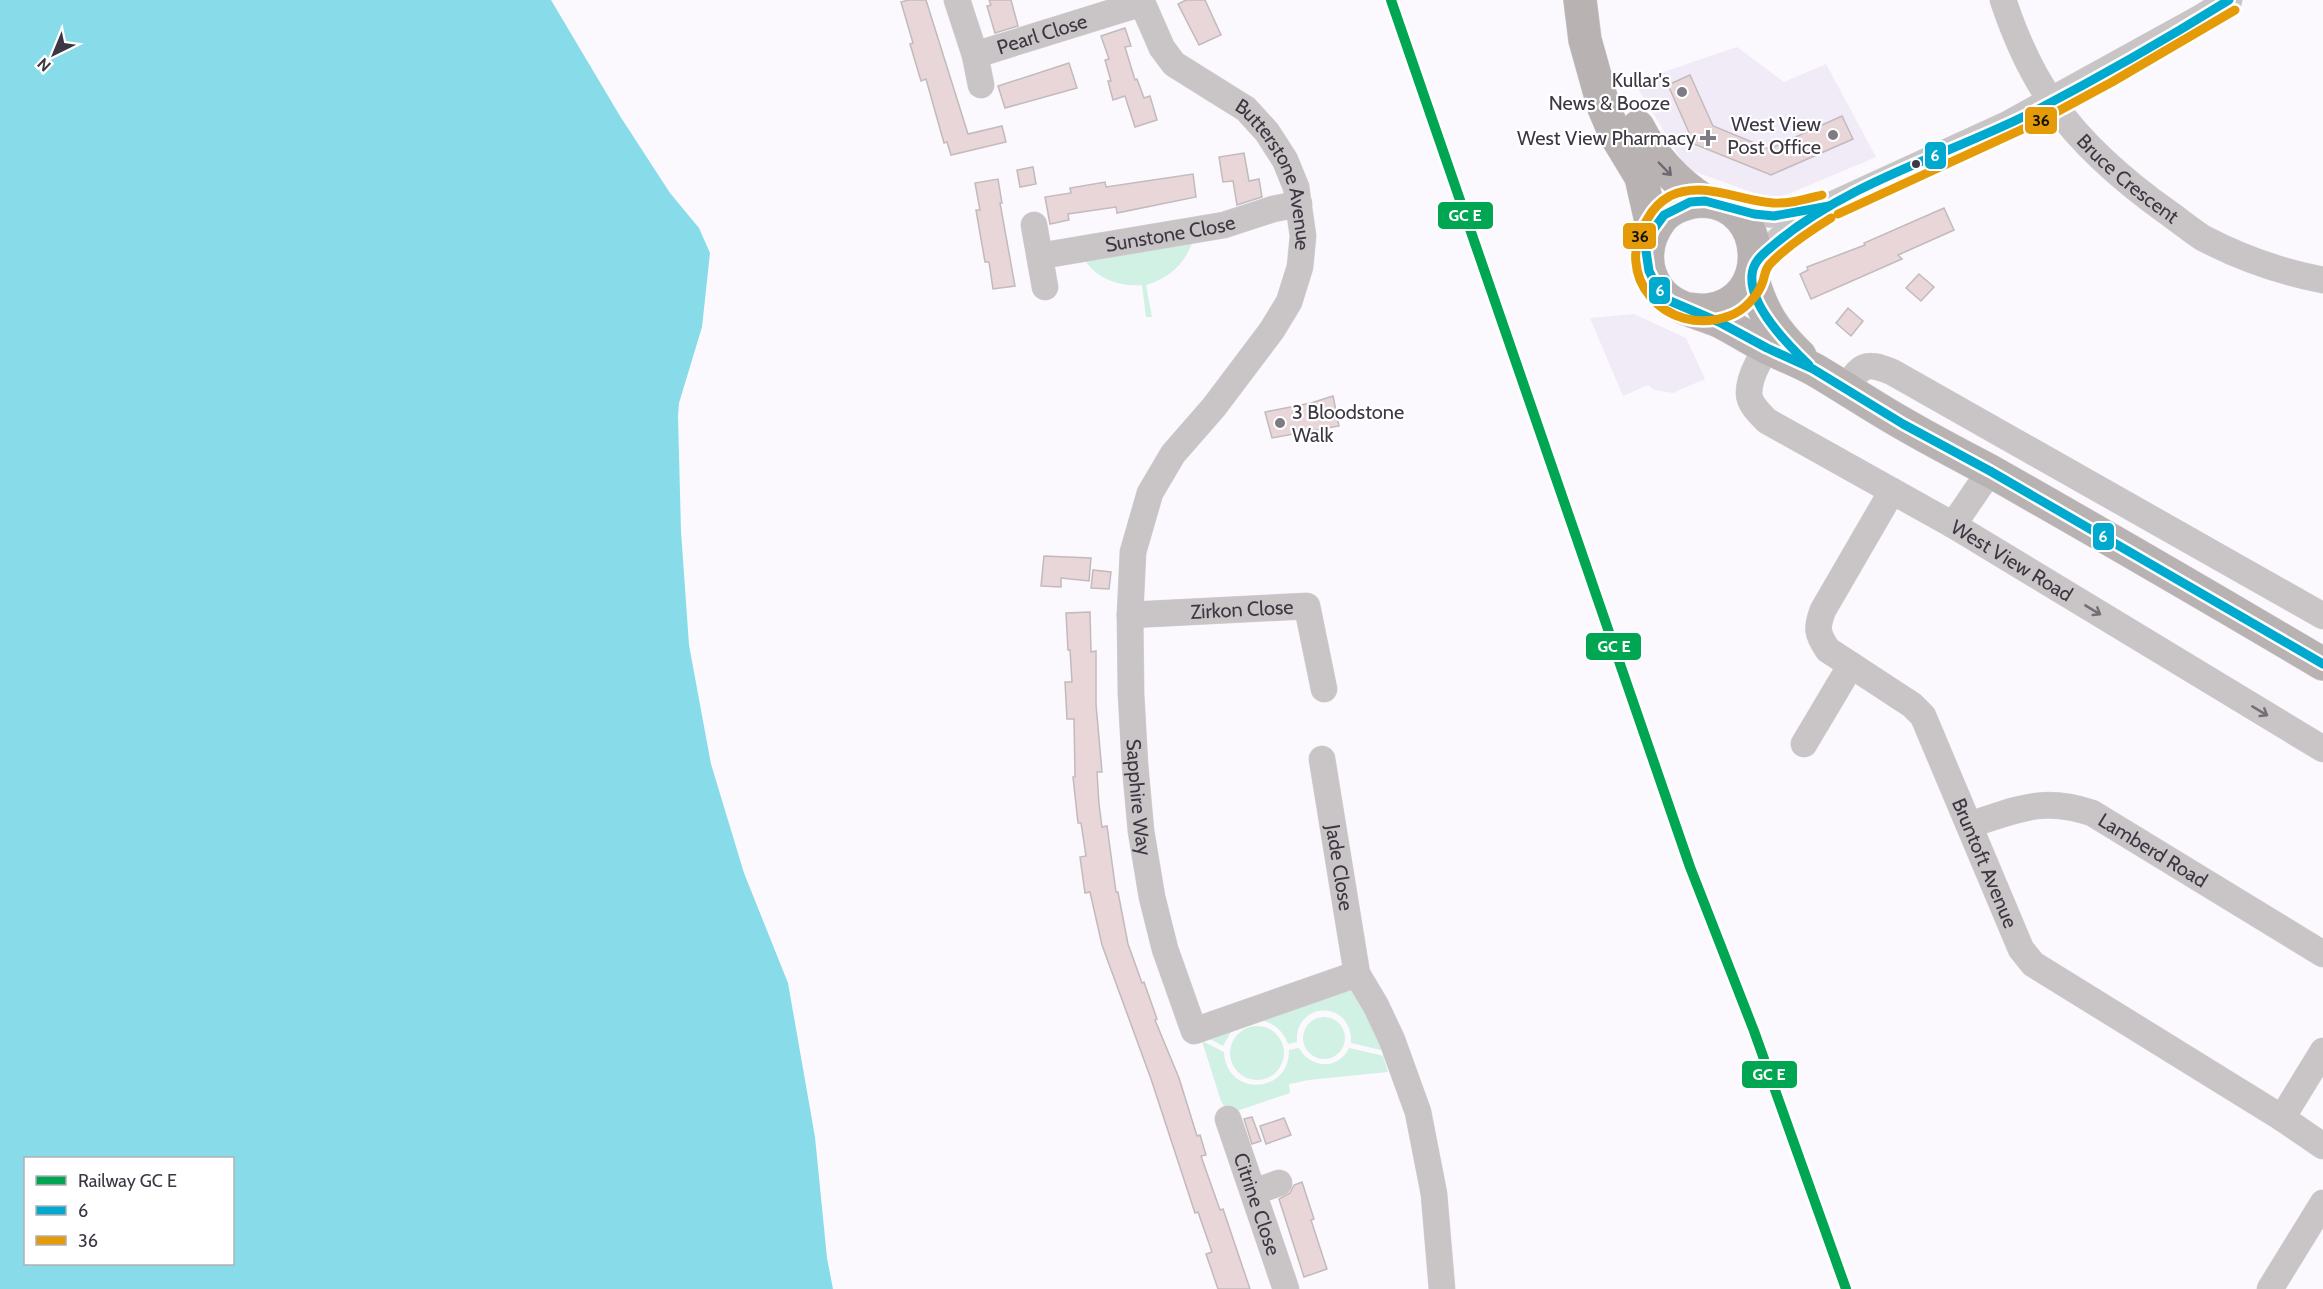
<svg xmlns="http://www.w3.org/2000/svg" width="2323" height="1289" font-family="Cabin,sans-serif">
	<rect width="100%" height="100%" fill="#fbf9fd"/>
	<!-- built -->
	<g fill="#f0ebf6">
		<path d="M1737,47l47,35 42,-18 50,93 -102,43 -87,-31 -53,-87z"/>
		<path d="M1634,314l52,24 19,41 -32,14 -19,-3 -6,-5 -25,11 -33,-78z"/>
	</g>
	<!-- green -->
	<g fill="#d0f1e3">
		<path d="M1192,243c-8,22 -23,35 -46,42l6,32h-6l-4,-32c-21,2 -46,-6 -57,-25z"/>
		<path d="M1352,986l33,65 -34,-8c2,-44 -57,-42 -54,-1l-9,2c-6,-15 -15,-22 -32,-25l-25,13 -8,14 -22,-12z"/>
		<circle cx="1324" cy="1038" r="21"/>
		<circle cx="1257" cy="1053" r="27"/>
		<path d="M1202,1041l22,11c2,45 66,43 65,-2l10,-2c11,20 39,23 50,0l31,7 3,1 5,16 -79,8 -20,4 1,9 -62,21 -7,-13z"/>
	</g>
	<!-- water -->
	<path fill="#88dce9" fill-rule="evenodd" d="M0,0h551l69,116 50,77 29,35 11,25 -8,74 -23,76 -1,13 3,115 8,114 22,119 33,109 44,110 27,154 12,121 6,31h-833zM26,1158h206v106h-206z"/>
	<!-- building -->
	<g fill="#e8d6d8" stroke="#c2babc" stroke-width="1.5">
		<path d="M909,0h17l42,134 34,-8 4,16 -55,13 -4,-13 -3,1 -18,-64 -5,2 -11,-37 3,-1 -12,-41z"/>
		<path d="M989,0h22l7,26 -23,7 -8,-27 4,-1z"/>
		<path d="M1186,0h19l16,35 -22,10 -21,-41z"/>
		<path d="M1125,28l6,18 -6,1 10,33 2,-1 7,19 6,-2 7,24 -22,7 -10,-31 -12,4 -5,-19h3l-6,-21 4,-1 -8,-23z"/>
		<path d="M1069,63l8,25 -72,20 -7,-22z"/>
		<path d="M1690,75l23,51 56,23 73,-33 11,23 -82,36 -77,-31 -26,-59z"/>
		<path d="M1244,153l5,28 10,-2 3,18 -25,8 -4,-24 -10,1 -4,-25z"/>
		<path d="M1033,167l3,17 -16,3 -3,-17z"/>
		<path d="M1193,174l3,23 -79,16 -1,-6 -48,7 1,6 -19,4 -5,-27 26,-4 -1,-5 35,-6 1,5z"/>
		<path d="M998,179l4,24h-2l15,83 -22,3 -4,-27h-4l-4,-23 -5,-29h4l-5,-27z"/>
		<path d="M1944,208l10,22 -56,25 4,4 -91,40 -11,-25 8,-4 -1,-3 58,-22 -1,-2z"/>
		<path d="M1919,274l15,13 -13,14 -15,-13z"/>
		<path d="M1848,308l15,13 -12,15 -15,-13z"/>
		<path d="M1333,396l6,30 -67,12 -7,-26 46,-9z"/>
		<path d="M1044,556l47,2 -2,23 -28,-3v9l-20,-1z"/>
		<path d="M1093,570l18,2 -2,17 -18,-1z"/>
		<path d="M1090,612l1,40 5,-1v53l6,68h-5l2,32 3,23 5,-1 9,66h2l10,52 14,39 2,-1 13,37 -2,1 24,58 18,58 3,-1 6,20 -5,1 19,54 3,-1 27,80h-32l-12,-35 6,-2 -14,-40 -3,1 -44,-134 -49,-134 -12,-53 -5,1 -5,-36 6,-1 -5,-33h-3l-5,-46h2l-1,-58h-7l-2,-37h7l-2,-32h-2l-2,-37z"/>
		<path d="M1252,1117l9,24 -9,3 -8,-25z"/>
		<path d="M1284,1118l7,17 -25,9 -6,-18z"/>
		<path d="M1302,1182l12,37 -3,1 16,49 -23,8 -25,-78 11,-6 4,-8z"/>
	</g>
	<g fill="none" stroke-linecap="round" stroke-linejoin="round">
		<defs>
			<g id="minor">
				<path id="s1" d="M957,0l18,55 167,-52"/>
				<path id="s2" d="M1141,0l21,48 12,16 72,45 21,23 18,28 11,27 7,49 -3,31 -11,35 -17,28 -58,77 -41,47 -23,39 -17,59 -3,63 1,79 4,71 6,66 11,66 13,52 29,82 163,-57"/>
				<path id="s3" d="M2003,0c12,36 27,71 49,102 31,44 74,81 118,112 11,8 22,17 33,24 38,20 78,34 120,42"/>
				<path d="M975,55l6,30"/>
				<path d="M1725,206c34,10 55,11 90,3"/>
				<path d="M1034,225l11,62"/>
				<path id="s4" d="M1040,256l184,-31 49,-16 26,-5"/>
				<path d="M1756,262l27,-26 46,-30 179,-82 194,-107 27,-17"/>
				<path id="s5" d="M1777,332c-11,17 -28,41 -28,61 0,11 11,21 18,28l186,104 370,224"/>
				<path d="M1846,389c15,-24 18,-28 46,-17l431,244"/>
				<path id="s6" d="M1892,491l-69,119c-7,18 -6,24 5,40l84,55 11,11 98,233 12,15 249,154 41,28"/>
				<path d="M1953,525l37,-54"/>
				<path id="s7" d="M1130,615l177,-9 17,83"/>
				<path d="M1804,744l47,-79"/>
				<path id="s8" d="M1322,759l35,215 19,32 16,34 26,72 16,82 8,95"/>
				<path id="s9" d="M1969,825c48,-15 72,-29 123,-12l231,141"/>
				<path d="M2282,1118l41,-67"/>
				<path id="s10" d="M1228,1119l58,170"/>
				<path d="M1254,1192l25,-9"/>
				<path d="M2270,1289l53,-86"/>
			</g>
			<g id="major">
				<path d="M1580,0l5,40 19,68 11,26 26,43 12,53"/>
				<path d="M1638,127c16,32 37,55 67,74"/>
				<path d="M1752,277c10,35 22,54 48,79"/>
				<path d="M1687,309c6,0 15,2 21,1 65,-8 60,-106 -4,-109 -15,0 -33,6 -43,18 -16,21 -19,48 -3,70 13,19 40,23 61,32 16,8 31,18 47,26 16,8 33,14 49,23 29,17 57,36 87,53 29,17 60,33 90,49 111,63 221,127 331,192"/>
			</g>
		</defs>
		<!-- minor casing -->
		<use href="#minor" stroke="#d5d3d7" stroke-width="27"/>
		<!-- major casing -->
		<use href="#major" stroke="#d5d3d7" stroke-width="34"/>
		<!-- minor -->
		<use href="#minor" stroke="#c9c4c5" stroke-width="26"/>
		<!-- major -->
		<use href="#major" stroke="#b9b2b3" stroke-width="33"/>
		<defs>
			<g id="bus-1">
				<path d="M1829,206l-55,10 -20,-2 -49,-13 -15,1 -26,13 -11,15 -7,21 3,20 9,18 12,12 49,21 48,26 46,21 90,55 87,47 333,193"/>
				<path d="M1809,365c-21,-20 -60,-59 -57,-90 1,-15 14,-23 24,-32 75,-62 169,-87 255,-130 67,-35 134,-73 198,-113"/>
			</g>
			<g id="bus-2">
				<path d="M1822,195c-16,4 -32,9 -49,8 -34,-2 -69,-23 -103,-7 -9,5 -17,13 -22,22 -38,57 18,121 81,98 15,-5 29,-20 34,-35 2,-6 2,-12 7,-17 17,-18 40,-33 61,-46"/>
				<path d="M1838,214l200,-92 74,-40 123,-72"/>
			</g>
		</defs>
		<!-- bus-1 casing -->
		<use href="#bus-1" stroke="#fff" stroke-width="14"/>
		<!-- bus-2 casing -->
		<use href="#bus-2" stroke="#fff" stroke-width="14"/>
		<!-- bus-1 -->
		<use href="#bus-1" stroke="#00a9ce" stroke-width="9"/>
		<!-- bus-2 -->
		<use href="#bus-2" stroke="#e49b07" stroke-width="9"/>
		<defs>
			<path id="rail-1" d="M1391,0l299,867 64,164 92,258"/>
		</defs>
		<!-- rail-1 casing -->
		<use href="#rail-1" stroke="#fff" stroke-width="15"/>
		<!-- rail-1 -->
		<use href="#rail-1" stroke="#00a651" stroke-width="10"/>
	</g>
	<!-- one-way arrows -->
	<defs><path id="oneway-shaft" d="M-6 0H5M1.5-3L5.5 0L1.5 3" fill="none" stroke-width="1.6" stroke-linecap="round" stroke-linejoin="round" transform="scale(1.5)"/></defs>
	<use stroke="#6e6870" href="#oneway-shaft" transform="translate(1665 169) rotate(46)"/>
	<g stroke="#746f77">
		<use href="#oneway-shaft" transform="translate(2093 610) rotate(31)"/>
		<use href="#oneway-shaft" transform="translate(2260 711) rotate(31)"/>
	</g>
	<!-- markers -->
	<g fill="#7f7b84" stroke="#fff" stroke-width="2">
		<circle cx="1682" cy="92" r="6"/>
		<circle cx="1833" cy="135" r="6"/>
		<path d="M1705 129h6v6h6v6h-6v6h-6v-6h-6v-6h6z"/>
		<circle cx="1280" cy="423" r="6"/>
	</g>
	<circle fill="#3c3743" stroke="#fff" stroke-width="2" cx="1916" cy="164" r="5"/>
	<g text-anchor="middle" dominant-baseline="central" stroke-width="4.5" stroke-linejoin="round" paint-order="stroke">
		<!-- street labels -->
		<g font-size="20" fill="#3c3743" stroke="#fff">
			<text stroke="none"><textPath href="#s1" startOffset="128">Pearl Close</textPath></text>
			<text stroke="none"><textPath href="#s3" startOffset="222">Bruce Crescent</textPath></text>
			<text stroke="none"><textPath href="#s2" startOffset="231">Butterstone Avenue</textPath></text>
			<text stroke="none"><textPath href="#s4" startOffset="132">Sunstone Close</textPath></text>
			<text stroke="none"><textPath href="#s5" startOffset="384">West View Road</textPath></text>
			<text stroke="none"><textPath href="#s7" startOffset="112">Zirkon Close</textPath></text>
			<text stroke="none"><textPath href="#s2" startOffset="912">Sapphire Way</textPath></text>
			<text stroke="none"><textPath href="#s9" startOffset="198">Lamberd Road</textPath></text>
			<text stroke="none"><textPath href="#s6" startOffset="456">Bruntoft Avenue</textPath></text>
			<text stroke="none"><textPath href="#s8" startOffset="110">Jade Close</textPath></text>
			<text stroke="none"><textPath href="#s10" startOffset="90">Citrine Close</textPath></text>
		</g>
		<!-- poi labels -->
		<g font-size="20" fill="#3c3743" stroke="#fff" text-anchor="end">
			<text x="1670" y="80">Kullar's<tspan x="1670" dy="23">News &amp; Booze</tspan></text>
			<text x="1821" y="124">West View<tspan x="1821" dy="23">Post Office</tspan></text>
			<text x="1696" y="138">West View Pharmacy</text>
			<text x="1292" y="412" text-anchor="start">3 Bloodstone<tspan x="1292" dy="23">Walk</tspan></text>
		</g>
	</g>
	<g stroke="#fff" stroke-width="2">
		<rect x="2024" y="106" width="34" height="29" rx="6" fill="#e49b07"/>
		<rect x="1924" y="141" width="23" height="29" rx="6" fill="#00a9ce"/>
		<rect x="1437" y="201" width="57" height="29" rx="6" fill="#00a651"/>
		<rect x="1622" y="222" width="35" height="28" rx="6" fill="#e49b07"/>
		<rect x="1648" y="276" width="23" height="29" rx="6" fill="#00a9ce"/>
		<rect x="2092" y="522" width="23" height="29" rx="6" fill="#00a9ce"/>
		<rect x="1585" y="632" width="57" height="29" rx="6" fill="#00a651"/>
		<rect x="1741" y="1060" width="57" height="29" rx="6" fill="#00a651"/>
	</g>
	<g font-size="16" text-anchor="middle" font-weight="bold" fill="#fff">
		<text x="1935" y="161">6</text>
		<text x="1465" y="221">GC E</text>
		<text x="1660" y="296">6</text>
		<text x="2103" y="542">6</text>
		<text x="1614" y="652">GC E</text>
		<text x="1769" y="1080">GC E</text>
	</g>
	<g font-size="16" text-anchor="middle" font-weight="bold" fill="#111">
		<text x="2041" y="126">36</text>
		<text x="1640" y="242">36</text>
	</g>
	<!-- legend -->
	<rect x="24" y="1157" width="210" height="108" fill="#ffffff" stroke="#b1afb4" stroke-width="1.5"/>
	<rect x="36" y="1176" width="30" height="9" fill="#00a651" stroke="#b1afb4" stroke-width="1.5"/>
	<text x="78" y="1187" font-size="18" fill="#3c3743">Railway GC E</text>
	<rect x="36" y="1206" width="30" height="9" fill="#00a9ce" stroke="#b1afb4" stroke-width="1.5"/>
	<text x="78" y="1217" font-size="18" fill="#3c3743">6</text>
	<rect x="36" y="1236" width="30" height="9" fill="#e49b07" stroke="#b1afb4" stroke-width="1.5"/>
	<text x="78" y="1247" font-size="18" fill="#3c3743">36</text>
	<!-- north arrow -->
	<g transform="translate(54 54) rotate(223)" stroke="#ffffff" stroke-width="4.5" paint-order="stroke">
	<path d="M0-4.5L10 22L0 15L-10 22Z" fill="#3c3743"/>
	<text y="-9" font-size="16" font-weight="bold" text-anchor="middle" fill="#3c3743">N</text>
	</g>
</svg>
